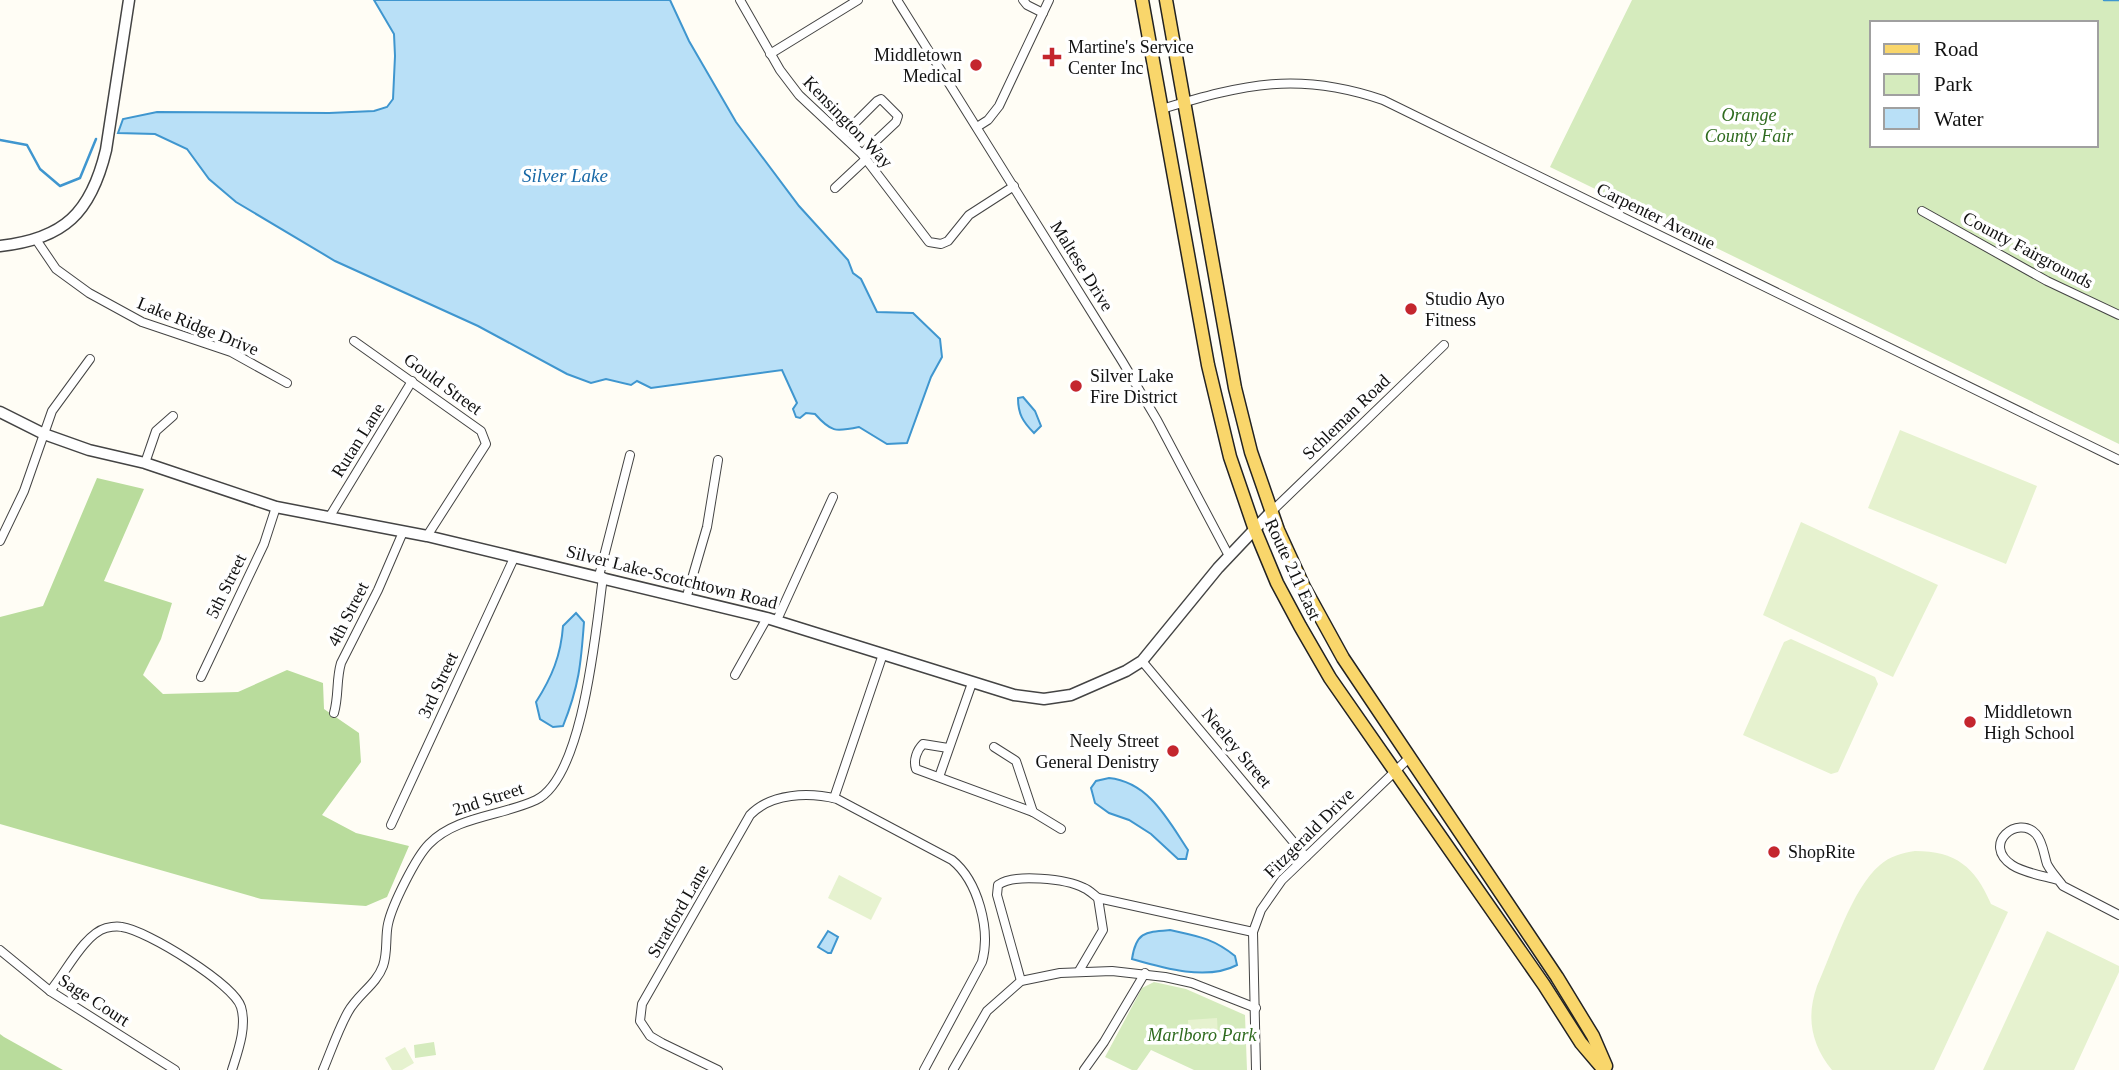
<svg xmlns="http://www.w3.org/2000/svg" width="2119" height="1070" font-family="Georgia,serif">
	<rect width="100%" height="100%" fill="#fffdf5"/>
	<!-- green -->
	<g fill="#d5ebbd" fill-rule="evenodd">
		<path d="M1632,0h487v444l-569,-277zM1872,23h224v122h-224z"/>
		<path d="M1154,982l32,7 59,26 2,55h-53l-43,-20 -14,20h-5l-27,-13 37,-69z"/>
		<path d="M434,1042l2,13 -21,3 -1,-13z"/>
	</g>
	<!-- forest -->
	<g fill="#b9dc9c">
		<path d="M97,478l47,11 -40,92 68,22 -11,36 -18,36 20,19 75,-2 49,-22 36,13 1,26 35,24 2,29 -39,53 34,18 53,13 -22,51 -21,9 -105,-7 -261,-75v-207l43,-11z"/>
		<path d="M0,1034l4,3 59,33h-63z"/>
	</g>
	<!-- pitch -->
	<g fill="#e6f2cf">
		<path d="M1900,430l137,56 -31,78 -138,-56z"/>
		<path d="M1801,522l137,63 -45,92 -130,-62z"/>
		<path d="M1791,639l84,38 3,7 -40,88 -7,2 -88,-39 41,-93z"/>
		<path d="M1915,851c41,0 60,16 76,53l17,8 -74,158h-102c-21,-26 -26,-53 -15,-84 15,-33 35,-98 63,-121 10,-9 22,-12 35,-14z"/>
		<path d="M839,875l43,23 -11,22 -43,-22z"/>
		<path d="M2047,931l72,35v6l-45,98h-91z"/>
		<path d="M1217,1018l1,18 -29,2 -1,-18z"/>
		<path d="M405,1047l9,16 -12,7h-10l-7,-12z"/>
	</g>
	<!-- water -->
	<g fill="#b9e0f7" stroke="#3f96cf" stroke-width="2">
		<path d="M374,0h296l19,41 47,81 63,84 49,54 5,13 8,6 16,33 36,1 27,26 2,18 -11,20 -24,66 -20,1 -28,-17c-24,5 -28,5 -44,-13l-9,-1 -6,5 -4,-1 -3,-8 4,-6 -15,-33 -131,18 -14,-7 -6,4 -25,-6 -15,4 -24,-9 -89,-48 -143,-65 -99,-59 -27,-23 -22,-30 -32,-15 -37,-1 5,-14 34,-7 172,1 45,-2 13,-4 6,-8 2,-43 -1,-22z"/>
		<path d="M1023,397l12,14 6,15 -7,7c-11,-11 -16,-19 -16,-35z"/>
		<path d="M576,613l8,9c-3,42 -5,64 -21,104l-10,1 -13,-8 -4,-17c16,-25 25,-47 27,-76z"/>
		<path d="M1109,778c40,4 59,42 79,72l-2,9h-8l-27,-25 -22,-14 -20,-7 -14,-10 -4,-15 5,-7z"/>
		<path d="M1170,930c27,6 43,8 65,26l2,9c-30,16 -74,3 -105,-6 4,-27 13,-27 38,-29z"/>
		<path d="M828,931l10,6 -7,16h-3l-10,-6z"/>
	</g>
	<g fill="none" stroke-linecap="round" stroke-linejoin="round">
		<!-- stream -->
		<g stroke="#3f96cf" stroke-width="2.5">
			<path d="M2104,0h15"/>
			<path d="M0,140l27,5 13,24 20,17 20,-8 16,-39"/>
		</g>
		<defs>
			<g id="minor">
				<path d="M740,0l40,70 19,25 63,59 67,88 12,2 7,-3 21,-26 45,-29"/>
				<path d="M897,0l225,361 35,59 72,136"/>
				<path d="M1023,0l4,5 16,8"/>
				<path d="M770,54l88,-54"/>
				<path d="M1162,109c83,-25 136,-38 221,-9l736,360"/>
				<path d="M977,127l11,-7 11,-14 50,-106"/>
				<path d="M843,135l34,-34 4,-2 17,17 -2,6 -34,32"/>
				<path d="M835,188l31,-29"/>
				<path d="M1922,211l125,70 72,34"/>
				<path d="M37,241l19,28 33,24 53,29 89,30 56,31"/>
				<path d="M354,341l127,90 5,13 -59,92"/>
				<path d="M145,463l11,-32 17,-15"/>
				<path d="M1271,512l173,-167"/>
				<path d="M330,516l82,-135"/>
				<path d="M0,541l24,-50 28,-80 38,-52"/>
				<path d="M599,576l31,-121"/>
				<path d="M686,599l21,-72 11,-67"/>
				<path d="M777,620l56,-123"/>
				<path d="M1142,661l164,196"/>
				<path d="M735,675l32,-57"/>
				<path d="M201,677l63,-133 12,-37"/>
				<path d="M334,713c5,-18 2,-33 7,-50l37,-73 25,-58"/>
				<path d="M994,747l22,14 17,51 28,17"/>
				<path d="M948,748l-25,-4c-6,6 -10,16 -7,25l117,43"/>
				<path d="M939,777l33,-94"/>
				<path d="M834,798l49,-144"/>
				<path d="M391,825l123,-267"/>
				<path d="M2058,880c-14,-4 -34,-7 -46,-15 -31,-21 6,-51 24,-31 7,8 8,21 11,30 4,8 11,15 16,22l56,29"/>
				<path d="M1098,898l155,34"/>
				<path d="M0,950l50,41 125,79"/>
				<path d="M1021,981l-24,-86 1,-10c16,-12 69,-6 86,3 5,2 10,7 14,10l5,32 -24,41"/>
				<path d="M50,991c15,-17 34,-57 56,-63 4,-1 12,-2 16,-1 24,3 112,57 119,80 6,20 -3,44 -9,63"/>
				<path d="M323,1070c8,-19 15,-40 25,-58 10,-18 28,-27 35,-46 5,-14 2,-29 5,-42 4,-19 28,-67 41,-80 27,-28 73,-28 107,-44 48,-23 60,-173 67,-223"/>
				<path d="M718,1070l-56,-27 -12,-7 -10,-15 2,-17 108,-189c21,-22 59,-23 87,-16l115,61c26,21 39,70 30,102l-58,108"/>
				<path d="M953,1070l34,-59 34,-30 39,-8 52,-2 53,6 27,6 64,25"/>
				<path d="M1084,1070l20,-28 41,-69"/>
				<path d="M1256,1070l-3,-138 8,-22 21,-30 128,-123"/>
			</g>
			<g id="tertiary">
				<path d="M0,246c64,-7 91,-33 106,-96l23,-150"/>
				<path d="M0,412l44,22 45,16 56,13 131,44 151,29 340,82 247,77 30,4 27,-4 55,-24 16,-10 76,-93 53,-56"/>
			</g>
			<g id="primary">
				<path d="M1142,0l66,365 22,92 25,73 22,53 23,43 30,52 214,307 37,58 23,27"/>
				<path d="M1166,0l69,388 16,64 27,78 26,57 39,71 214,319 36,59 13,30"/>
			</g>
		</defs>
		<!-- minor casing -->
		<use href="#minor" stroke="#444" stroke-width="10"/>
		<!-- tertiary casing -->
		<use href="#tertiary" stroke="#444" stroke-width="13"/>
		<!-- primary casing -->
		<use href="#primary" stroke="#222" stroke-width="15"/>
		<!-- minor -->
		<use href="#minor" stroke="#fff" stroke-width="8"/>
		<!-- tertiary -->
		<use href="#tertiary" stroke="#fff" stroke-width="10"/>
		<!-- primary -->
		<use href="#primary" stroke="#f9d66b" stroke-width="12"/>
	</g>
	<!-- markers -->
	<g fill="#c4262e" stroke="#fff" stroke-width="2.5">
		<path d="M1048.5 46.5h7v7h7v7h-7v7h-7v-7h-7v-7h7z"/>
		<circle cx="976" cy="65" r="7"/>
		<circle cx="1411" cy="309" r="7"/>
		<circle cx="1076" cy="386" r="7"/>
		<circle cx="1970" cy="722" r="7"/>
		<circle cx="1173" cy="751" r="7"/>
		<circle cx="1774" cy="852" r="7"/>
	</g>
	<g text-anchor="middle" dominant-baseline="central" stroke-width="7" stroke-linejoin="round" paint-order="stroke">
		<!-- poi labels -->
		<g font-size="18" fill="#111" stroke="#fff" text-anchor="start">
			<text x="1068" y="47">Martine's Service<tspan x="1068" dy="21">Center Inc</tspan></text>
			<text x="962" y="55" text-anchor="end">Middletown<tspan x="962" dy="21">Medical</tspan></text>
			<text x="1425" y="299">Studio Ayo<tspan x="1425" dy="21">Fitness</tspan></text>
			<text x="1090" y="376">Silver Lake<tspan x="1090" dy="21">Fire District</tspan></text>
			<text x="1984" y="712">Middletown<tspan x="1984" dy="21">High School</tspan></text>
			<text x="1159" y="741" text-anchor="end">Neely Street<tspan x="1159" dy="21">General Denistry</tspan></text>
			<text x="1788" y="852">ShopRite</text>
		</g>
		<!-- park labels -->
		<g font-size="18" font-style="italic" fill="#2f6b1f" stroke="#fff">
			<text x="1749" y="115">Orange<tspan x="1749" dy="21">County Fair</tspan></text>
			<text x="1202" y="1035">Marlboro Park</text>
		</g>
		<!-- street labels -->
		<g font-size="18" fill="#111" stroke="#fff">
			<text transform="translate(848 122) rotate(46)">Kensington Way</text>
			<text transform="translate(1656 216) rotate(26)">Carpenter Avenue</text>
			<text transform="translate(2028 250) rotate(28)">County Fairgrounds</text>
			<text transform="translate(1082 266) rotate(58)">Maltese Drive</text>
			<text transform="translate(198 326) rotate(22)">Lake Ridge Drive</text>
			<text transform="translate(443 384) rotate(36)">Gould Street</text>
			<text transform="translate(1346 417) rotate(-44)">Schleman Road</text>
			<text transform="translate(358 440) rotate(-58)">Rutan Lane</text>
			<text transform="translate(1293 569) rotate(65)">Route 211 East</text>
			<text transform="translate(672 577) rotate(14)">Silver Lake-Scotchtown Road</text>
			<text transform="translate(226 586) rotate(-64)">5th Street</text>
			<text transform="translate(348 614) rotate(-63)">4th Street</text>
			<text transform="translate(438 685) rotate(-65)">3rd Street</text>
			<text transform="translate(1237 748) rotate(50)">Neeley Street</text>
			<text transform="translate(488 799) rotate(-18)">2nd Street</text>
			<text transform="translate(1309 833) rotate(-45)">Fitzgerald Drive</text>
			<text transform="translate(678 911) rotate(-60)">Stratford Lane</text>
			<text transform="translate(94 1000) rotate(33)">Sage Court</text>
		</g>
		<!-- water labels -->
		<g font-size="19" font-style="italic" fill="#1768a6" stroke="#fff">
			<text x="565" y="175">Silver Lake</text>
		</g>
	</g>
	<!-- legend -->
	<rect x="1870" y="21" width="228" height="126" fill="#ffffff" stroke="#a0a0a0" stroke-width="2"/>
	<rect x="1884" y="44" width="35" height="10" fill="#f9d66b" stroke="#a0a0a0" stroke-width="2"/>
	<text x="1934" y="56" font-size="21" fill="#111111">Road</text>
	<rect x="1884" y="74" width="35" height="21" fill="#d5ebbd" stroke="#a0a0a0" stroke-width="2"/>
	<text x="1934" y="91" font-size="21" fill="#111111">Park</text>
	<rect x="1884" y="108" width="35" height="21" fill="#b9e0f7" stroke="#a0a0a0" stroke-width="2"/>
	<text x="1934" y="126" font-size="21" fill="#111111">Water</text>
</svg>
